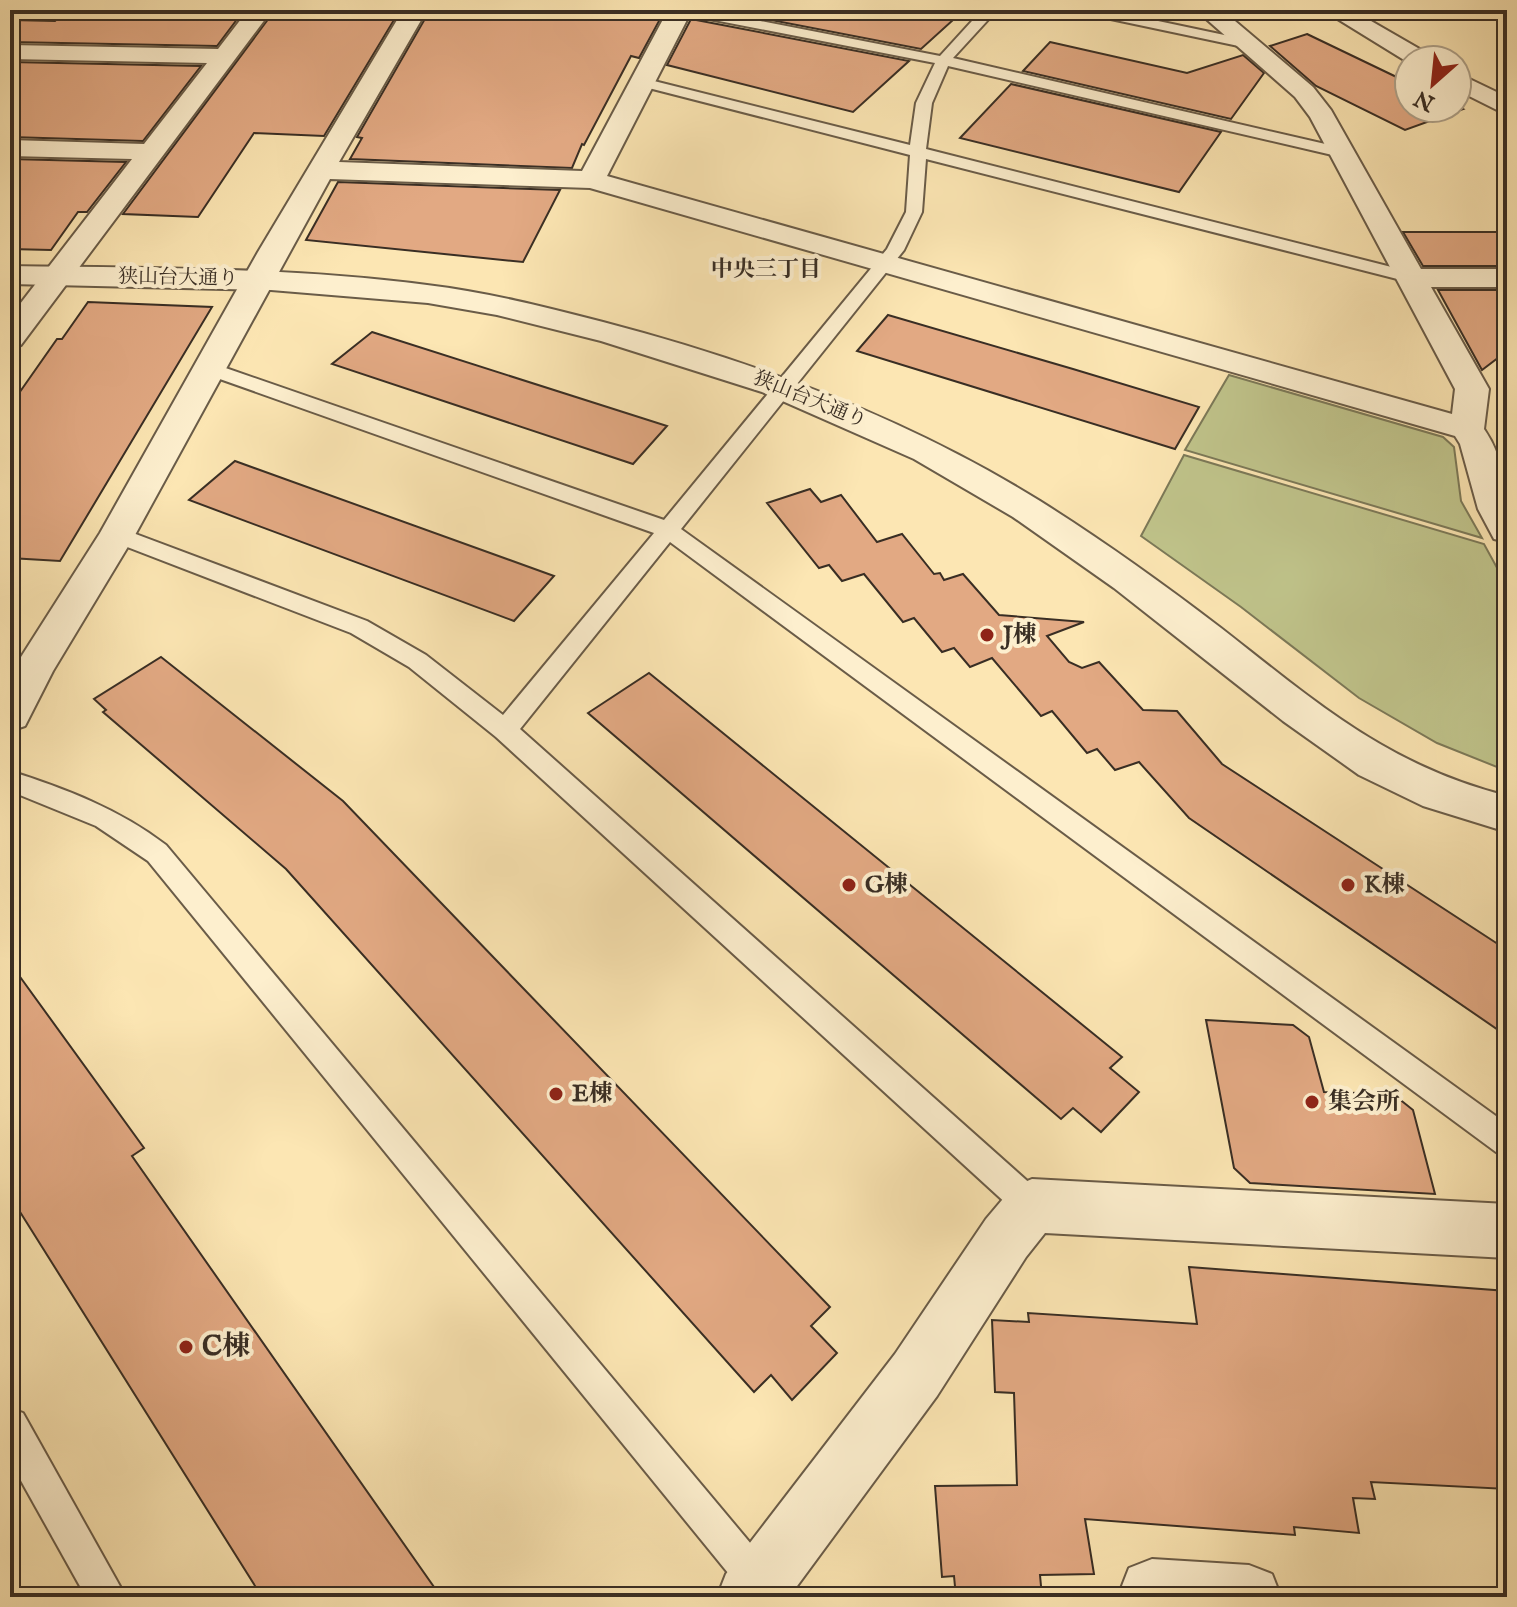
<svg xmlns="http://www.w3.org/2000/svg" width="1517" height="1607" font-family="'IM FELL English','Noto Serif JP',serif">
	<rect width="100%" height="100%" fill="#fce6b3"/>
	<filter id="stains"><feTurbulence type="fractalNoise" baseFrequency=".0025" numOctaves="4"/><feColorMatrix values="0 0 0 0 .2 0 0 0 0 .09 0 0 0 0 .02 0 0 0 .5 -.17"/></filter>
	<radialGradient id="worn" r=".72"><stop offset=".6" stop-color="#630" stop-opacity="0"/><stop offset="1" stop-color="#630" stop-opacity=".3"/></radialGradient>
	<!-- green -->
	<g fill="#c0c48b" stroke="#7c7958" stroke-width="2">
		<path d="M1229,375l214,62 11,10 7,54 21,37 -297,-88z"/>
		<path d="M1184,455l300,89 23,42v185l-70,-28 -78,-45 -118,-91 -100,-71z"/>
	</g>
	<!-- building -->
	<g fill="#e2a983" stroke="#392e24" stroke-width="2">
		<path d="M172,10h72l-27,36 -207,-4v-22l45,1 6,-6 106,2z"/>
		<path d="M275,10h125l-76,126 -70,-3 -56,84 -75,-3z"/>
		<path d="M430,10h235l-26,48 -8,-2 -47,89 -2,-1 -10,24 -222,-9 12,-21 -5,-1z"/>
		<path d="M720,10h244l-43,39z"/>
		<path d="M691,19l218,42 -56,51 -186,-47z"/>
		<path d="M1307,34l102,49v25l48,-2 6,3 -58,21 -89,-44 -46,-40z"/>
		<path d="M1050,42l137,31 56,-18 21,18 -33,46 -208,-48z"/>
		<path d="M10,62l191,4 -58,75 -133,-4z"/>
		<path d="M1011,84l210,48 -42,60 -219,-54z"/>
		<path d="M10,159l116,3 -39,50h-9l-27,38 -41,-1z"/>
		<path d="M338,182l222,8 -37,72 -217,-22z"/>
		<path d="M1403,232h104v34h-84z"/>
		<path d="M1438,290h69v61l-25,19z"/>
		<path d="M88,302l124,5 -152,254 -50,-3v-152l47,-67h5z"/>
		<path d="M888,315l185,54 126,38 -24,42 -318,-98z"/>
		<path d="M372,332l295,94 -34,38 -301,-100z"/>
		<path d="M235,461l319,115 -40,45 -325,-121z"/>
		<path d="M810,489l11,13 20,-7 36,47 25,-8 32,40 6,-1 4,7 19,-6 36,41 85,7 -37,14 22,26 13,6 17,-6 44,48 34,1 45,53 285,186v86l-318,-218 -50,-56 -24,8 -18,-21 -10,4 -35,-42 -11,5 -49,-58 -22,9 -16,-19 -12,4 -28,-34 -11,4 -39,-48 -22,7 -13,-16 -10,3 -52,-65z"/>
		<path d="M161,657l182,144 487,506 -19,19 26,27 -45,47 -21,-25 -17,17 -468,-523 -183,-157 3,-2 -12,-11z"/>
		<path d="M649,673l473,384 -12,11 29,24 -38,40 -28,-24 -12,11 -473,-406z"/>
		<path d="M10,963l134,185 -12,8 309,441h-179l-252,-401z"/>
		<path d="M1206,1020l87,5 16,12 15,55 69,2 20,16 22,84 -185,-11 -16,-15z"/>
		<path d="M1189,1267l318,24v198l-136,-7 4,17 -22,-1 6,35 -65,-6 1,8 -210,-16 9,55 -54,1 2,22h-86l-2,-21 -12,1 -7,-91 82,-1 -3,-92 -19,-1 -3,-72 37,2 -1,-9 169,11z"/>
	</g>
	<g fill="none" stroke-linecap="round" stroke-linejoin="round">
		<defs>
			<g id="service">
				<path d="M676,10h28l236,46 42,-46h15l-44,48 394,91 2,3 -8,5 -393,-91 -16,37 -6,46 493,125 3,4 -9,5 -487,-124 -4,53 -18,38 -223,279 826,595v33l-11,-5 -826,-610 -150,187 523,466 5,11 -5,11 -11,5 -11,-5 -525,-480 -87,-70 -58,-34 -242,-93 -3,-5 3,-5h16l242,91 59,34 77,60 151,-182 -454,-161 -3,-4 3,-4h14l450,156 223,-271 19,-37 4,-57 -273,-70 -2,-3 7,-4 268,67 6,-42 19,-40 -252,-49z"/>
				<path d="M1080,10h26l142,30 7,4 -7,4 -161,-34z"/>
				<path d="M10,771c56,18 109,38 156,74l606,724 6,13 -6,13h-26l-598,-734 -52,-35 -86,-35z"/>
				<path d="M10,1408l13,5 103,184h-40l-76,-136z"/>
			</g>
			<g id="minor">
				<path d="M248,10h24l-251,335 -11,3v-31l122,-158 -122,-3v-16l134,4 63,-81 -197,-4v-14l208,4z"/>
				<path d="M403,10h24l-88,152 243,9 86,-161h24l-85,166 845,238 3,-25 -145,-272 -15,-20 -99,-87h26l91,77 18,23 90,159h86v18h-76l58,102 -5,40c24,35 23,72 23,113l-13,-3 -16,-30 -18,-65 -5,-8 -865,-248 -260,-9 -195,356 -82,136 -28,55 -15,5v-56l4,-7 86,-135 158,-281z"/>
				<path d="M1323,10h29l78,45 3,5h-24v3z"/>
				<path d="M1457,73l50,24v18l-50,-25z"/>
				<path d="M1032,1179l475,25v54l-462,-25 -19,24 -89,139 -148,201h-72l9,-23 169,-220 91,-135 27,-32z"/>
				<path d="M1152,1559l97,6 23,9 9,23h-160l-1,-6 9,-23z"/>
			</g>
			<path id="tertiary" d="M10,266c139,2 279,1 417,19 59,7 118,22 176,37 153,40 302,95 437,179 62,39 122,82 181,127 96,75 165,137 286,168v36l-84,-26 -64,-31 -76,-54 -169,-133 -101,-71 -99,-58 -152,-67 -161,-51 -104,-26 -69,-12 -157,-13 -261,-6z"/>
		</defs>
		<!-- service casing -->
		<use href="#service" stroke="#6a5c48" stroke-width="4"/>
		<!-- minor casing -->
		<use href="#minor" stroke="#6a5c48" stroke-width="4"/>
		<!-- tertiary casing -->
		<use href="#tertiary" stroke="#6a5c48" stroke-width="4"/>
		<!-- service -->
		<use href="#service" fill="#fdefce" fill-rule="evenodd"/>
		<!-- minor -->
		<use href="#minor" fill="#fdefce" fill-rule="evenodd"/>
		<!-- tertiary -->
		<use href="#tertiary" fill="#fdefce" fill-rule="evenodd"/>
	</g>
	<!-- markers -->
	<g fill="#8f2418" stroke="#fdefce" stroke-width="3">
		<circle cx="987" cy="635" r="8"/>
		<circle cx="849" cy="885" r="8"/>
		<circle cx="1348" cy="885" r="8"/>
		<circle cx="556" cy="1094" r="8"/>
		<circle cx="1312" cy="1102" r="8"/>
		<circle cx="186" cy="1347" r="8"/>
	</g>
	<g text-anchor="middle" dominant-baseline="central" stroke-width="8" stroke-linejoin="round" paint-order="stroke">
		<!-- far-street labels -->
		<g font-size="20" fill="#392e24" stroke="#fdefce">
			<text transform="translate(178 278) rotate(1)">狭山台大通り</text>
			<text transform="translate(810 400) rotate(22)">狭山台大通り</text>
		</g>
		<!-- far-neighbourhood labels -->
		<g font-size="22" font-weight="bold" fill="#392e24" stroke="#fdefce">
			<text x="766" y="270">中央三丁目</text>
		</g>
		<!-- poi labels -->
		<g font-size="24" font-weight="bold" fill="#392e24" stroke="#fdefce" text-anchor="start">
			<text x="1003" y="635">J棟</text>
			<text x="865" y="885">G棟</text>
			<text x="1364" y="885">K棟</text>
			<text x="572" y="1094">E棟</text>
			<text x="1328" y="1102">集会所</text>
		</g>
		<!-- near-poi labels -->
		<g font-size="28" font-weight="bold" fill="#392e24" stroke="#fdefce" text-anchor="start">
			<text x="202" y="1347">C棟</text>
		</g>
	</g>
	<!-- margin -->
	<rect width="1517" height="1607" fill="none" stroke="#fce6b3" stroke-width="40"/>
	<rect x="12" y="12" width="1493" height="1583" fill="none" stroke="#392e24" stroke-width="4"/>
	<rect x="20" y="20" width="1477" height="1567" fill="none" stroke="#392e24" stroke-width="2"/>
	<!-- north arrow -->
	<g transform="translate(1433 84) rotate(207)"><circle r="38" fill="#fdefce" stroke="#afa28a" stroke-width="2"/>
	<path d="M0-6L14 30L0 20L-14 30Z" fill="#8f2418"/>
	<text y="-12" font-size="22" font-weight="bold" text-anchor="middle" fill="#392e24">N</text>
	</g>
	<rect width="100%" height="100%" filter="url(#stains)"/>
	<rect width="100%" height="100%" fill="url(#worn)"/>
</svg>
